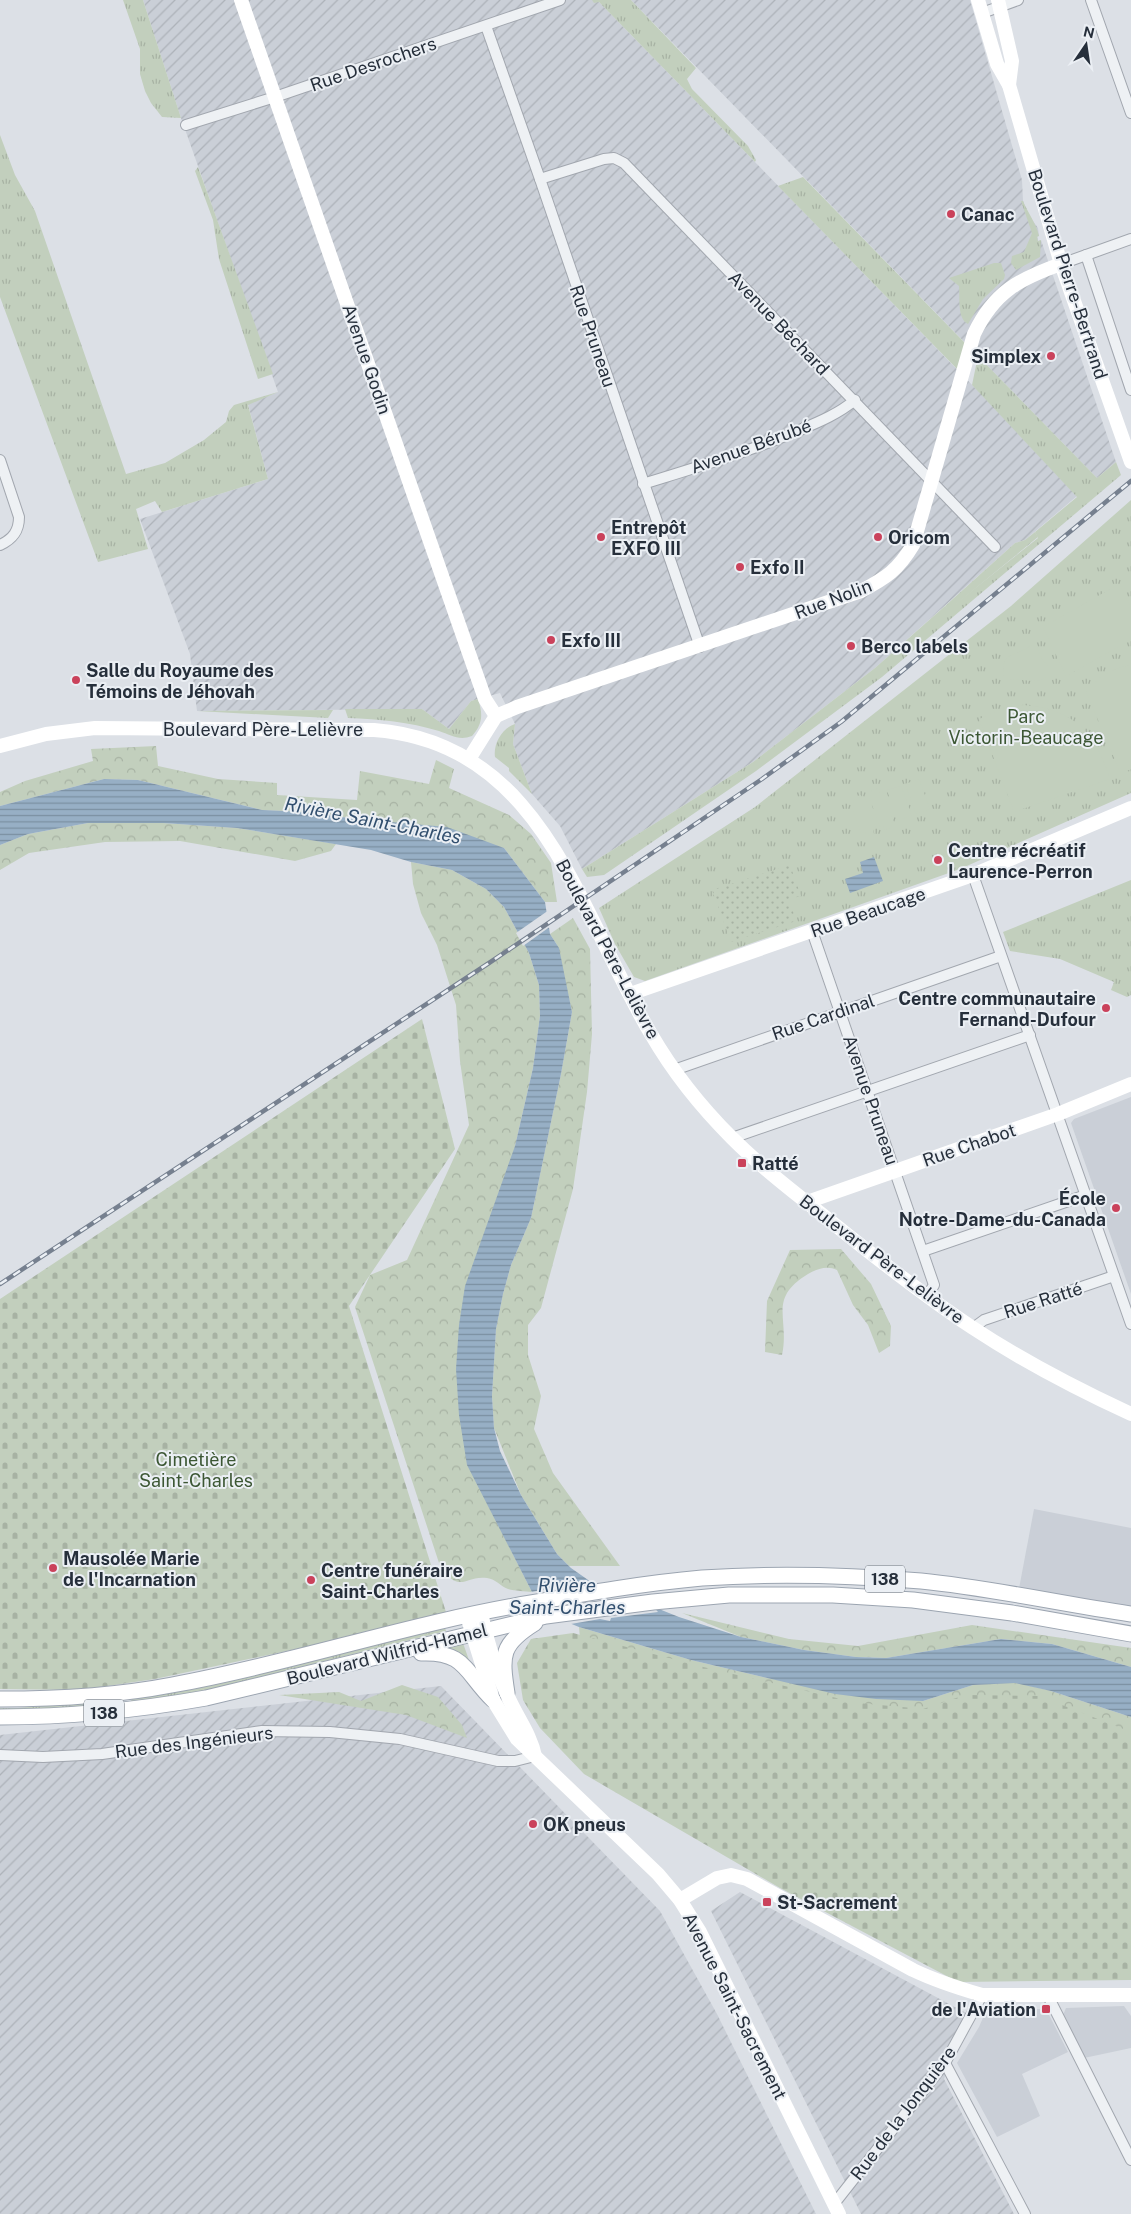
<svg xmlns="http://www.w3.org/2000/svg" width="1131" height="2214" font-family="'Public Sans',sans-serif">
	<defs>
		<pattern id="industrial-furrows" width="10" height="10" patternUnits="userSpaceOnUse" patternTransform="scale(1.25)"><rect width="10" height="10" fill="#cacfd7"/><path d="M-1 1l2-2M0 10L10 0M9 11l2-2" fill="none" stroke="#adb2b9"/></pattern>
		<pattern id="grass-tufts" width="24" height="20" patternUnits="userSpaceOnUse" patternTransform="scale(1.25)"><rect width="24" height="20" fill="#c2cfbd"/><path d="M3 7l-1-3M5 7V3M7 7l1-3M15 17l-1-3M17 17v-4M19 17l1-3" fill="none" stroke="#a7b2a3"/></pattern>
		<pattern id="forest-crowns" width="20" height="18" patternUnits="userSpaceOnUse" patternTransform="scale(1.25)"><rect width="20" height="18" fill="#c2cfbd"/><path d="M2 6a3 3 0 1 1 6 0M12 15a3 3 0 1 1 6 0" fill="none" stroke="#a7b2a3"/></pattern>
		<pattern id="cemetery-stones" width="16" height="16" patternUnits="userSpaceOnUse" patternTransform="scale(1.25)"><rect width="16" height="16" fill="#c2cfbd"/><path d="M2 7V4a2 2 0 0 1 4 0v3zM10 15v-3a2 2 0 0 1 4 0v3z" fill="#a7b2a3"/></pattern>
		<pattern id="garden-dots" width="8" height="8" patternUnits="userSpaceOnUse" patternTransform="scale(1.25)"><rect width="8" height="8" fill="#c2cfbd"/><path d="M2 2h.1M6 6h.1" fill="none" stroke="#a7b2a3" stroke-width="1.8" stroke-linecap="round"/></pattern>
		<pattern id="water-rules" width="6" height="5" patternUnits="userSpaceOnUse" patternTransform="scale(1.25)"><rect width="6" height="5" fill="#97afc5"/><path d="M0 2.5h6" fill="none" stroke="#7b8fa1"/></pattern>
	</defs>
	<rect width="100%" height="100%" fill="#dce0e6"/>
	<!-- built -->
	<g fill="#cacfd7">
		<path d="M1131,1097v197l-60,-171 3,-4z"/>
		<path d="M1034,1509l97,19v86l-113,-20z"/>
		<path d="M1124,2006l7,10v32l-47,10 -21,-43 3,-7z"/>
		<path d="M992,2009h52l3,2 21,41 -46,22 18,42 -43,21 -40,-74 22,-36 6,-14z"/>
	</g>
	<!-- industrial -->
	<g fill="url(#industrial-furrows)">
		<path d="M143,0h454l383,393 97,103 -52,44 -10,3 -140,125 -122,94 -171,107 -22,-43 -28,-32 -19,-50 2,-20 -15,-31 -29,8 -22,28 -27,-20 -225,2 -7,-57 -50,-135 128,-40 -20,-75 30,-12 -97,-274z"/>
		<path d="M631,0h339l52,180 1,21 5,13 10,14 1,8h-2l1,5 3,-1 75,222 -19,16z"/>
		<path d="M441,1686l219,225 57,103 99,200h-816v-479z"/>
		<path d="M740,1892l226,121 -22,66 70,135h-153l-150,-303z"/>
	</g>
	<!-- grass -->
	<g fill="url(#grass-tufts)">
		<path d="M123,0h20l38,118 -19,-1 -11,-14 -6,-12 -5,-17v-25z"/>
		<path d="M592,0h39l65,68 -9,11 5,10 56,57 8,14 -1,2 -156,-160 -5,1z"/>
		<path d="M0,135l15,40 20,36 91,263 39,-11 39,-23 22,-18 3,-11 5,-6 44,-13 -30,13 20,74 -106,33 -7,-11 -19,8 12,40 -50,13 -98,-265z"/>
		<path d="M198,167l75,207 -15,5 -39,-120 -6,-39 -18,-49z"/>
		<path d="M803,177l162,166 -6,28 -181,-185z"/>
		<path d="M1021,201h2c5,12 13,22 16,35l-2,1 1,4 3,-1 -1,17 -24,13 -5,-7 1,-7 12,-4 8,-19z"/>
		<path d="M994,263h7l4,12 -1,4 -21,20 -15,25c-11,-5 -8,-27 -9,-38l-10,-8z"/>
		<path d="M978,356l119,122 19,-16 5,13 -239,202 -126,94 -152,104 -17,2 -5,-8 171,-107 122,-94 70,-62 4,3 89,-71 -3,-6 42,-35 -105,-112z"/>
		<path d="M1131,500v293l-171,76 -315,112 -11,-4 -19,-33 -16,-36 156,-101 256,-201z"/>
		<path d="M478,699c5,15 5,25 -6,37 -13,5 -21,-1 -33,-5 -30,-9 -60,-12 -91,-13l-3,-9h77l27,20 22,-28z"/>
		<path d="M333,710l-5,8 -131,-7z"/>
		<path d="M515,724l-2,20 19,50 -23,-23v-3l-14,-11c-2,-13 7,-29 20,-33z"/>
		<path d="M1131,880v115l-4,2 -16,-7 3,-8 -54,-23 -50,-8 -7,-19z"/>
		<path d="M445,1628l1,3 -238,59 -68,12 -9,-1 2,-4z"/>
		<path d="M463,1643l7,20 -26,-15z"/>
		<path d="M102,1701l-7,5 -66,5 -29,-1v-2h18z"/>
	</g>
	<!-- forest -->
	<g fill="url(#forest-crowns)">
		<path d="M1035,532l3,5 -89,73 -4,-4 70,-63 10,-3z"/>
		<path d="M156,746l2,20 60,13 59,4v12l80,5 3,-29 69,13 7,-24 18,9 -5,19 60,27 22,19 20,29 6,39h-12l-41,-54 -147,-29 -53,-7 -42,-2 -124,-30 -34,-1 -104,27v-14l25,-11 68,-20 -2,-12z"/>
		<path d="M88,823h75l74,5 99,16 -5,7 -36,10 -115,-20 -75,1 -76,11 -29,17v-25l28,-11z"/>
		<path d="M411,862l41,8 34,19 18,18 25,46 10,32 1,31 -7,52 -18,78 -47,319 64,127c-7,-1 -17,-1 -24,-3 -8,-3 -12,-10 -21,-11 -23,-3 -24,16 -46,-9l-86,-262 15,-32 37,-15 62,-135 -9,-64 -4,-56 -19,-60 -16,-32 -8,-29z"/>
		<path d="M573,918l17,31 2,85 -5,58 -14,97 -32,119 -13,17v30l13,41 -7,33 19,44 67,93h-51l-12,-12 -36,-59 -27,-67 -2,-32 4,-67 7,-35 8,-29 20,-47 30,-144 11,-62 -15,-67 -7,-11z"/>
		<path d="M841,1249l30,35 20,42 -1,20 -11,7 -11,-28 -15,-20 -16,-35c-10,-5 -20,-1 -29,4 -41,25 -18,44 -26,81l-17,-3 2,-51 23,-51z"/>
		<path d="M682,1613l107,26 69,7 114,-21 159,23v19l-79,-23 -51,-5 -115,19 -30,-1 -52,-7 -63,-13z"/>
		<path d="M579,1627l112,33 76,18 156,23 50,-16 42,-3 36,9 80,26v46l-155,-26 -396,-98z"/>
		<path d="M402,1685l36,12 24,28 5,13 -61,-23 -127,-20 60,-3 22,9z"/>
	</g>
	<!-- cemetery -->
	<g fill="url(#cemetery-stones)">
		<path d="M422,1019l33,130 -106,157 97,306 -89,24 -202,43 -75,11 -80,-1v-390z"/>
		<path d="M573,1633l130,34 155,36 65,6 42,-14 74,1 92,36v248l-173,2 -178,-94 -196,-114 -44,-46 -17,-28 -6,-37 14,-24z"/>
	</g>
	<!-- garden -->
	<path fill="url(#garden-dots)" d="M790,865l11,31 -12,3 7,22 -65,21 -19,-52z"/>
	<!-- pitch -->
	<g fill="#c2cfbd">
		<path d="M1119,584l12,24v32l-65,36 -23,-49z"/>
		<path d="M1031,645l6,2 5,12 6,7 -2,11c-9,8 -27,1 -39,2l-3,-3c-4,-26 12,-18 27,-31z"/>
		<path d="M1131,665v104l-10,5 -35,-82c13,-16 24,-23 45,-27z"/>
		<path d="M1023,705c51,4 72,27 87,74l-96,33 -35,-93 27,-12z"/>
		<path d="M919,779l11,30 -14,5 -11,-30z"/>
		<path d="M901,786l11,30 -15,4 -10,-30z"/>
		<path d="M879,788l1,5 3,-1 11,30 -3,1 1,4 -8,3 -1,-4 -3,1 -11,-30 3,-2 -1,-4z"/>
		<path d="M861,795l1,4 3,-1 11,30 -3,1 1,5 -8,2 -1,-4 -4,1 -10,-30 3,-1 -1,-5z"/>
	</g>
	<!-- water -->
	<g fill="url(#water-rules)">
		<path d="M104,779l34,1 124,30 42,2 53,7 90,8 57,21 41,54 5,32 9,14 13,64 -11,62 -30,144 -20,47 -8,29 -7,35 -4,67 2,32 6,23 21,44 36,59 14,14 20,14 88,35 62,20 63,13 52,7 30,1 115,-19 51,5 79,23v50l-80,-26 -36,-8 -42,2 -50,16 -47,-2 -41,-5 -144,-34 -112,-33 -27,-11 -20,-24 -65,-127 -8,-50 -3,-46 3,-44 6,-39 50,-140 18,-78 7,-52 -1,-31 -10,-32 -25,-46 -18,-18 -34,-19 -41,-8 -40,-12 -134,-22 -74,-5h-75l-60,11 -28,11v-39z"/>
		<path d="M874,857l9,24 -33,12 -5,-14 18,-6 -3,-11z"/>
	</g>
	<!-- pier -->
	<g fill="#dce0e6">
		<path d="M549,910l2,16 -28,20 -7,-13z"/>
		<path d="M595,1581l56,23 7,8 -47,6 -1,3 -10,-2 -35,6 -12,-5 -22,-28 27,-5 1,-3 11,2z"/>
	</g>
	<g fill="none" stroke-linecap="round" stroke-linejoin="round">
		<defs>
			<g id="street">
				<path d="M1091,0l40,113"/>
				<path d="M982,13l36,-13"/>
				<path d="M486,26l54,153 160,468"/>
				<path d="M186,125l89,-28 285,-97"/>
				<path d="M540,179l64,-20 10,-1 10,5 371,384"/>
				<path d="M1086,255l45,135"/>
				<path d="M1061,264l70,-25"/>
				<path d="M0,460l19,57c0,14 -6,22 -19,28"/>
				<path d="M643,484c51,-16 102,-31 152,-52 21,-9 42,-17 60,-32"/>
				<path d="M973,875l158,449"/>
				<path d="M812,931l122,354 -7,11"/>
				<path d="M674,1070l327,-114"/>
				<path d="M732,1138l298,-103"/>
				<path d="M923,1251l163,-56"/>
				<path d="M973,1328l11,-8 130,-44"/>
				<path d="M0,1755l43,2 59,-3 160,-23 68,1 70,7 98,22h17l20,-5"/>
				<path d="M1048,1996l83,164"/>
				<path d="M945,2063l80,151"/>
				<path d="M834,2204l111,-141 37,-68"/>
			</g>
			<g id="primary">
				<path d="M421,1653c45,-2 44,20 72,47"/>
				<path d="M507,1693c-6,-38 -6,-49 28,-70"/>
				<path d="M0,1699c57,0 115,-3 172,-14 121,-22 238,-62 359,-82 57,-10 114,-20 171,-25 73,-5 146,-3 219,3 71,7 140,23 210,33"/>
				<path d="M0,1717c70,0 138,-7 206,-19l340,-82 107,-14 76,-7h104l80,5 99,13 119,21"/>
			</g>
		</defs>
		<!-- street casing -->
		<use href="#street" stroke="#a2a7af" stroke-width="12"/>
		<!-- primary casing -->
		<use href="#primary" stroke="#9ca5b1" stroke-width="17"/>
		<!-- street -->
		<use href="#street" stroke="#eef1f4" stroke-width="10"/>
		<!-- secondary -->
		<g stroke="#fff" stroke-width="14">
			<path d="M241,0l244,699 11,17"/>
			<path d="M978,0l19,64 12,21 52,179 70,198"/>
			<path d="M998,0l14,61 -3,24"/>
			<path d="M0,746l46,-12 49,-6 279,2c170,13 205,184 277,304 22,38 50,73 81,104 30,30 64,56 97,82 47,38 94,75 144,108 50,33 104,61 158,86"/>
			<path d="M469,759l27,-43 21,-9 344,-116c25,-13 37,-21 52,-46l61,-211c20,-42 45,-55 87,-70"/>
			<path d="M630,994l343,-119 158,-67"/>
			<path d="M807,1202l251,-88 73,-30"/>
			<path d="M481,1613c6,29 16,60 29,88 9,19 21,35 25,55"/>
			<path d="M467,1616l26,84 24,39 141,135 22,26 20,32 139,282"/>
			<path d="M680,1900l37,-22 14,-3 16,4 166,91c23,11 45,18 69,25h149"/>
		</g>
		<!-- primary -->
		<use href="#primary" stroke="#fff" stroke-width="15"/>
		<defs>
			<path id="rail" d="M0,1284l489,-321 273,-184 79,-57 290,-241"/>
		</defs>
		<!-- rail casing -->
		<use href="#rail" stroke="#76808f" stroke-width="4.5"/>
		<!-- rail -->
		<use href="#rail" stroke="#ebeff4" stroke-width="2.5" stroke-dasharray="8" stroke-linecap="butt"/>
	</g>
	<!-- markers -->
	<g fill="#ca425b" stroke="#ebeff4" stroke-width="2">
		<circle cx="951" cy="214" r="5"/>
		<circle cx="1051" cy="356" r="5"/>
		<circle cx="601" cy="537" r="5"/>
		<circle cx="878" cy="537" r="5"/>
		<circle cx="740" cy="567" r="5"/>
		<circle cx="551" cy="640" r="5"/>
		<circle cx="851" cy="646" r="5"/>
		<circle cx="76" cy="680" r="5"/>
		<circle cx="938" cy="860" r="5"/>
		<circle cx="1106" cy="1008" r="5"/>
		<rect x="737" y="1158" width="10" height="10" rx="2.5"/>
		<circle cx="1116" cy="1208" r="5"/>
		<circle cx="53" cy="1568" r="5"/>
		<circle cx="311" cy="1580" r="5"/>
		<circle cx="533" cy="1824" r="5"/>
		<rect x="762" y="1897" width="10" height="10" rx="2.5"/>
		<rect x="1041" y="2004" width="10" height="10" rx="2.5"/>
	</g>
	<g text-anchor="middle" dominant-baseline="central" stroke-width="4" stroke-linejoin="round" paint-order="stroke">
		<!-- shield labels -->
		<g fill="#ebeff4" stroke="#616972" stroke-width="1">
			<rect x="865" y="1565.5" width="40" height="27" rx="4"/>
			<rect x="84" y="1699.5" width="40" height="27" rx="4"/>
		</g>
		<g font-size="16" font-weight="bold" fill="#262f3b">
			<text x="885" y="1579">138</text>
			<text x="104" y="1713">138</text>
		</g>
		<!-- street labels -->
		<g font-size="18" fill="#262f3b" stroke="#ebeff4">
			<text transform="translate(373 64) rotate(-19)">Rue Desrochers</text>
			<text transform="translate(1068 274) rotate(72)">Boulevard Pierre-Bertrand</text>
			<text transform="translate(779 323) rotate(46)">Avenue Béchard</text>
			<text transform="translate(593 336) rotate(71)">Rue Pruneau</text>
			<text transform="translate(367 359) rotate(71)">Avenue Godin</text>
			<text transform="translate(751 446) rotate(-20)">Avenue Bérubé</text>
			<text transform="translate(833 599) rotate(-21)">Rue Nolin</text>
			<text x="263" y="729">Boulevard Père-Lelièvre</text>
			<text transform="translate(868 912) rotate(-19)">Rue Beaucage</text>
			<text transform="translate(608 949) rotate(62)">Boulevard Père-Lelièvre</text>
			<text transform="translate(823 1017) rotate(-19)">Rue Cardinal</text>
			<text transform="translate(871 1100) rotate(71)">Avenue Pruneau</text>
			<text transform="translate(969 1145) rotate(-19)">Rue Chabot</text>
			<text transform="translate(882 1259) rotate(37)">Boulevard Père-Lelièvre</text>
			<text transform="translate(1043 1300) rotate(-18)">Rue Ratté</text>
			<text transform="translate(387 1654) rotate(-14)">Boulevard Wilfrid-Hamel</text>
			<text transform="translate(194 1742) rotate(-7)">Rue des Ingénieurs</text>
			<text transform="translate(735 2006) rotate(63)">Avenue Saint-Sacrement</text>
			<text transform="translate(903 2113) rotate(-53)">Rue de la Jonquière</text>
		</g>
		<!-- poi labels -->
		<g font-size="18" font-weight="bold" fill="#262f3b" stroke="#ebeff4" text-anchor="start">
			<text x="961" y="214">Canac</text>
			<text x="1041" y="356" text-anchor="end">Simplex</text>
			<text x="611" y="527">Entrepôt<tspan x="611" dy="21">EXFO III</tspan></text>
			<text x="888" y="537">Oricom</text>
			<text x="750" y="567">Exfo II</text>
			<text x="561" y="640">Exfo III</text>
			<text x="861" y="646">Berco labels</text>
			<text x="86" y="670">Salle du Royaume des<tspan x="86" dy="21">Témoins de Jéhovah</tspan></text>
			<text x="948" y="850">Centre récréatif<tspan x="948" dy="21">Laurence-Perron</tspan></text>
			<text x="1096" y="998" text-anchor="end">Centre communautaire<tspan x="1096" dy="21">Fernand-Dufour</tspan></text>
			<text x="752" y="1163">Ratté</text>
			<text x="1106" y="1198" text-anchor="end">École<tspan x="1106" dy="21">Notre-Dame-du-Canada</tspan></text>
			<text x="63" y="1558">Mausolée Marie<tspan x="63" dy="21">de l'Incarnation</tspan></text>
			<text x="321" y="1570">Centre funéraire<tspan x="321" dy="21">Saint-Charles</tspan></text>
			<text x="543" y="1824">OK pneus</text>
			<text x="777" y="1902">St-Sacrement</text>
			<text x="1036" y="2009" text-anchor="end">de l'Aviation</text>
		</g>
		<!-- park labels -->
		<g font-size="18" fill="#3c5734" stroke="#ebeff4">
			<text x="1026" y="716">Parc<tspan x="1026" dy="21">Victorin-Beaucage</tspan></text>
			<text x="196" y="1459">Cimetière<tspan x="196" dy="21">Saint-Charles</tspan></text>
		</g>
		<!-- water labels -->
		<g font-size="19" font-style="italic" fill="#324f6e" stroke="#ebeff4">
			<text transform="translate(373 820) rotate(11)">Rivière Saint-Charles</text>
			<text x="567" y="1585">Rivière<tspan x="567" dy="22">Saint-Charles</tspan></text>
		</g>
	</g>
	<!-- north arrow -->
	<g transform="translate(1086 45) rotate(13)" stroke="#ebeff4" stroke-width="4" paint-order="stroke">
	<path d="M0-4L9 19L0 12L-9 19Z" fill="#262f3b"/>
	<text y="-8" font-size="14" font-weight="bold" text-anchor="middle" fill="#262f3b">N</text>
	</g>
</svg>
